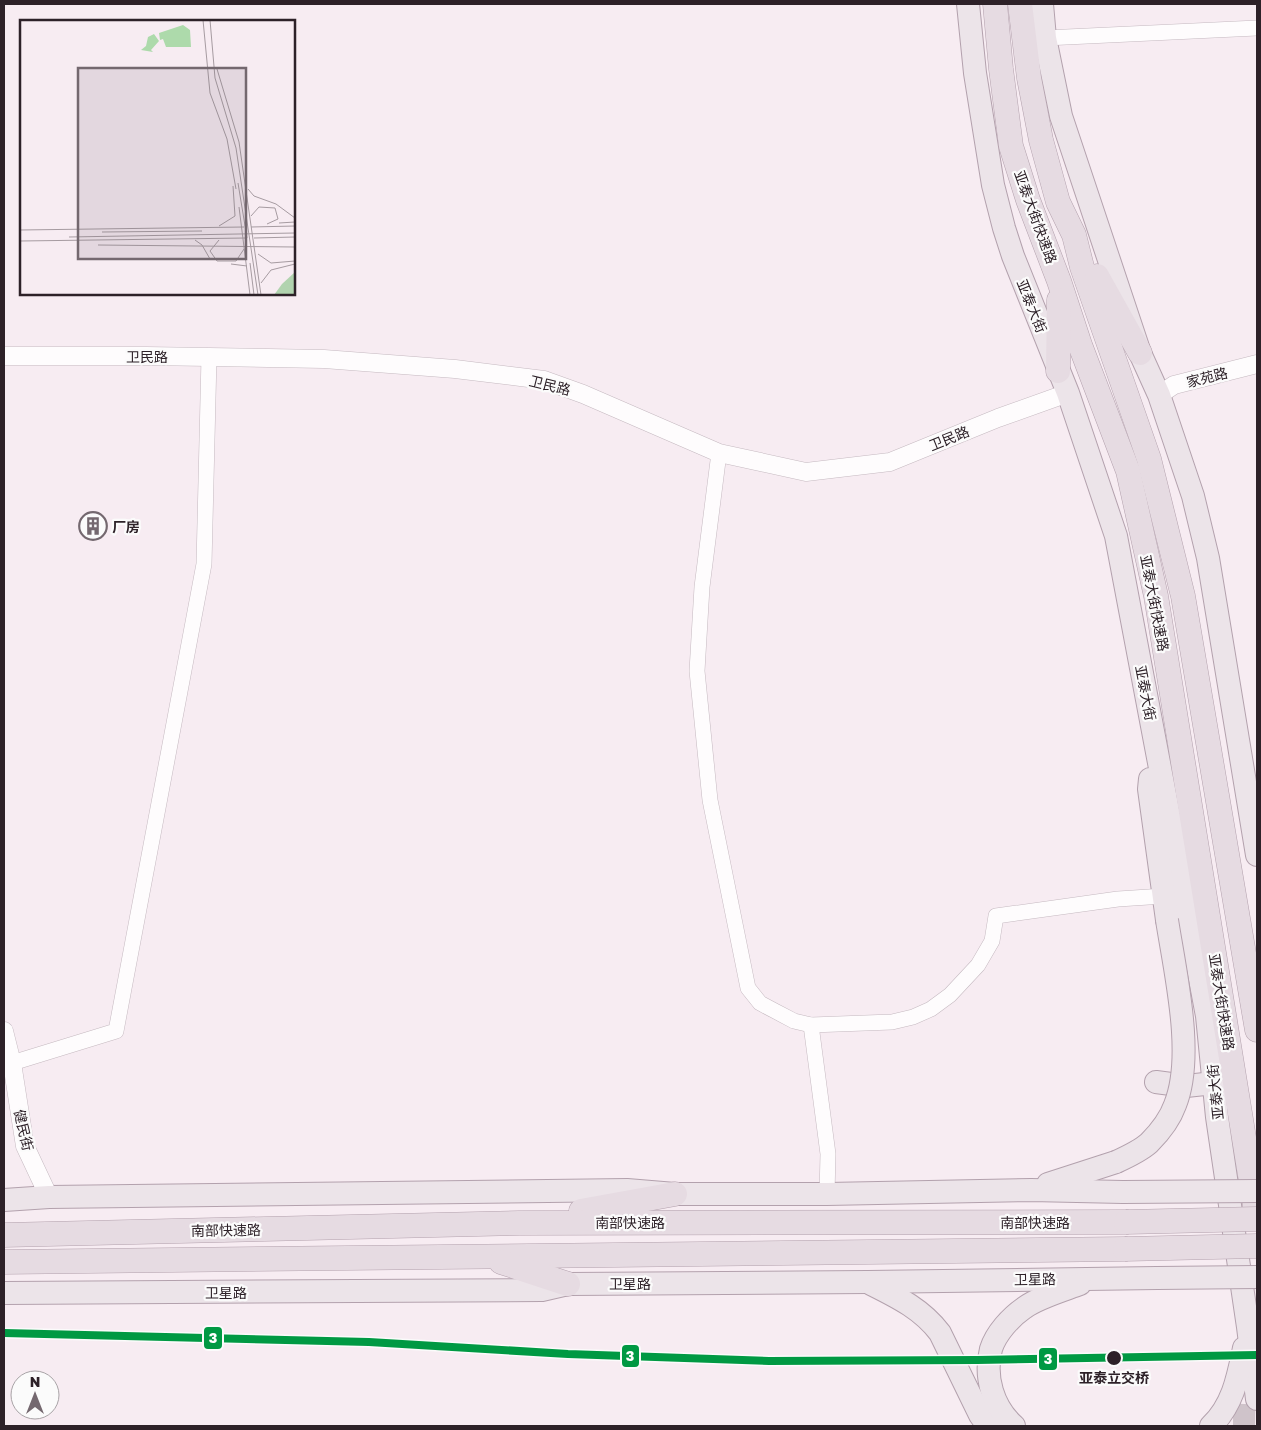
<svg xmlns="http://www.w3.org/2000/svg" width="1261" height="1430" font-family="'Golos Text','Noto Sans SC',sans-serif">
	<rect width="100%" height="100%" fill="#f7ecf2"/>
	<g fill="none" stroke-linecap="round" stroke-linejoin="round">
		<!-- primary-tunnel -->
		<path stroke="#cfc3ca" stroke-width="22" stroke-dasharray="22 11" stroke-linecap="butt" d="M1244,1426c0,-21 1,-42 5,-63"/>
		<defs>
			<g id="minor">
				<path d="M1045,38l212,-10"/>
				<path d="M719,453l-17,134 -5,84 13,129 38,188 12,15 15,8 19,10 17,4 81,-3 21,-5 18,-8 19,-14 28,-30 14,-24 4,-25 122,-17 46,-3"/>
				<path d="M811,1025l17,129 -1,40"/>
				<path d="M12,1063l104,-32 88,-467 5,-207"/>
			</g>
			<g id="tertiary">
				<path d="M4,356h142l178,3 131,10 89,11 39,14 136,59 87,19 84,-10 108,-44 70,-25"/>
				<path d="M1159,395l15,-10 83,-21"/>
				<path d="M4,1031l8,32 13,83 24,51"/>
			</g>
			<g id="primary">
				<path d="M968,4l7,69 18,112 11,43 9,28 55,137 48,143 91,480 10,101 31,210 9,72"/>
				<path d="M1042,4l3,34 16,78 79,237 19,42 34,101 15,62 49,297"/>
				<path d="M1150,779l-1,10 18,131"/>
				<path d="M1156,1082l30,4 28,-3"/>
				<path d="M1048,1184l68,-22"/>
				<path d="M4,1200l45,-3 578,-7 48,4h152l204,-4 92,2"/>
				<path d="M871,1284c26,13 51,25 69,49l40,82 8,11"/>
				<path d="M4,1293l538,-3 26,-6 300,-2 289,-4"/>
				<path d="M1014,1426c-21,-19 -30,-49 -23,-77 5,-16 20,-32 33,-41 13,-10 40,-18 56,-24"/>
				<path d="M1211,1426c22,-21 27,-49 33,-78"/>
			</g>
			<g id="trunk">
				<path d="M995,4l6,65 10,77 17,54 31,81 21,64 48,126 28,125 101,622"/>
				<path d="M1020,4l9,74 12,62 17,62 16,33 8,32 67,192 34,137 74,434"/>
				<path d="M1097,276l43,77"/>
				<path d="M1058,371l1,-71"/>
				<path d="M581,1211l94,-17"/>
				<path d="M4,1235l515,-12 607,-1"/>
				<path d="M4,1262l1121,-13"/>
				<path d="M501,1262l67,22"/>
			</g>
		</defs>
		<!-- minor casing -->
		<use href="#minor" stroke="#c5b9c0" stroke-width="16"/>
		<!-- tertiary casing -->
		<use href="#tertiary" stroke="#c5b9c0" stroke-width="19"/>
		<!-- primary casing -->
		<use href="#primary" stroke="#b3a1ad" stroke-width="24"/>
		<!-- trunk casing -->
		<use href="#trunk" stroke="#b3a1ad" stroke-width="25"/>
		<!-- minor -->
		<use href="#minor" stroke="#fefcfd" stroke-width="15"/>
		<!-- tertiary -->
		<use href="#tertiary" stroke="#fefcfd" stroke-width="18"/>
		<!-- primary -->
		<use href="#primary" stroke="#ece4e9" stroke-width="22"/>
		<!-- trunk -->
		<use href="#trunk" stroke="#e6dbe2" stroke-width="24"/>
		<defs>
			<g id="primary-bridge">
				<path d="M1116,1162c11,-5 24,-11 33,-19 10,-10 21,-24 26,-38 20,-49 0,-133 -8,-185"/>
				<path d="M1123,1192l134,-1"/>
				<path d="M1157,1278l100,-1"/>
			</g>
			<g id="trunk-bridge">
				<path d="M1126,1222l131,-3"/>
				<path d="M1125,1249l132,-3"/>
			</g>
		</defs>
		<!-- primary-bridge casing -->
		<use href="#primary-bridge" stroke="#b3a1ad" stroke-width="24" stroke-linecap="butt"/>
		<!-- trunk-bridge casing -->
		<use href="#trunk-bridge" stroke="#b3a1ad" stroke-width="25" stroke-linecap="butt"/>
		<!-- primary-bridge -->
		<use href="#primary-bridge" stroke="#ece4e9" stroke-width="22"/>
		<!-- trunk-bridge -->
		<use href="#trunk-bridge" stroke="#e6dbe2" stroke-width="24"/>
		<defs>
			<path id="rail-1" d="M4,1333l365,9 199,12 201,7 208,-1 280,-5"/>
		</defs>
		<!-- rail-1 casing -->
		<use href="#rail-1" stroke="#fbfbfb" stroke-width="11"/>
		<!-- rail-1 -->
		<use href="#rail-1" stroke="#009943" stroke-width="8"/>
	</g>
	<!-- icons -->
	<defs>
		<symbol id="building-ring" viewBox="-11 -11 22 22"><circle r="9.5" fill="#fbfbfb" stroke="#74686f" stroke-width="1.5"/><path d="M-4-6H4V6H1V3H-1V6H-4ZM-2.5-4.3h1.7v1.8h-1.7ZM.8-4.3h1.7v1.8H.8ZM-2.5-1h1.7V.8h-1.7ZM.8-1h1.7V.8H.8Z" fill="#74686f"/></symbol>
	</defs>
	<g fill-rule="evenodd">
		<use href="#building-ring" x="77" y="510" width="32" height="32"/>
	</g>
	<!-- markers -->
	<circle fill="#2d2128" stroke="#fbfbfb" stroke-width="2" cx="1114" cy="1358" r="8"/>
	<g text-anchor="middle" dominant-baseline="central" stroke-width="4.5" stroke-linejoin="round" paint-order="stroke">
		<!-- street labels -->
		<g font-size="14" fill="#2d2128" stroke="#fbfbfb">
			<text transform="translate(1036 217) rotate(70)">亚泰大街快速路</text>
			<text transform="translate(1032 306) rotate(68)">亚泰大街</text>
			<text x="147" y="356">卫民路</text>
			<text transform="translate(1207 377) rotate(-14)">家苑路</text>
			<text transform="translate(550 385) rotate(14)">卫民路</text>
			<text transform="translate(949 438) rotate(-22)">卫民路</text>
			<text transform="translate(1155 603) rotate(79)">亚泰大街快速路</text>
			<text transform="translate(1146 693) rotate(79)">亚泰大街</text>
			<text transform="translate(1222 1002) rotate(81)">亚泰大街快速路</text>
			<text transform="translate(1215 1092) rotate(-96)">亚泰大街</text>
			<text transform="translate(24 1130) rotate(77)">健民街</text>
			<text x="630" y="1222">南部快速路</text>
			<text x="1035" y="1222">南部快速路</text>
			<text transform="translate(226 1230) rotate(-1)">南部快速路</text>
			<text transform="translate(1035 1279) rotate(-1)">卫星路</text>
			<text x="630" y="1283">卫星路</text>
			<text x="226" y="1292">卫星路</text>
		</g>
		<!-- poi labels -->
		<g font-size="14" font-weight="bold" fill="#2d2128" stroke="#fbfbfb" text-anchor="start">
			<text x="112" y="526">厂房</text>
		</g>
		<!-- stop labels -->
		<g font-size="14" font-weight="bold" fill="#2d2128" stroke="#fbfbfb">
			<text x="1114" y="1377">亚泰立交桥</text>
		</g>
	</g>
	<!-- overview -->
	<g transform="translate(20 20)">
		<rect width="275" height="275" fill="#f7ecf2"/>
		<path d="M275,252v23h-21l8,-11z" fill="#b1d3af"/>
		<path d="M163,5l7,5 1,17h-25l-3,-8 -3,1 -1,-7zM134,14l5,7 -8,9 2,2 -12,-2 5,-4 2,-9z" fill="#addaab"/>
		<path fill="none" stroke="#a69ba1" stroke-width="1" d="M183,0l7,73 17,46 9,50M190,0l5,58 21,70 22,147M197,49l22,73 22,153M218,163l9,55M228,169l6,7 22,8 19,14M219,187l11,88M231,196l8,-9 16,1 3,11 -11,5M259,203l16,-1M199,206l16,-10 -2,-30M231,207l44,-1M0,210l224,-3M82,212l100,-1M49,217l226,-4M234,218l41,-1M175,220l7,5 8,14M199,220l-9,11 7,10h19l8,-12M0,221l226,-3M78,225l197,2M238,234l13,9 24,-2M230,243l4,32M211,244l16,2M241,263l10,-13 24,-6"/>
		<path fill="#74686f" fill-opacity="0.15" stroke="#74686f" stroke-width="2.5" d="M58,48h168v191h-168z"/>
		<rect width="275" height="275" fill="none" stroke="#2d2128" stroke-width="2.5"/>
	</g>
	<g stroke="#fbfbfb" stroke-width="2">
		<rect x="203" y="1326" width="20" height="24" rx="5" fill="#009943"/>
		<rect x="621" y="1344" width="19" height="24" rx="5" fill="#009943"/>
		<rect x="1038" y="1347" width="20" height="24" rx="5" fill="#009943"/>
	</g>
	<g font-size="14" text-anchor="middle" font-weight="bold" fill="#fff">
		<text x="213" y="1343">3</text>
		<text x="630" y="1361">3</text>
		<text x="1048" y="1364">3</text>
	</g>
	<!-- border -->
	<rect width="1261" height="1430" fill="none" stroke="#2d2128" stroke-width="10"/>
	<!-- north arrow -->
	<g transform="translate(35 1395)"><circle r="24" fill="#fbfbfb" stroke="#a9a4a7"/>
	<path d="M0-4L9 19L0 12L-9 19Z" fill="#74686f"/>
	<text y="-8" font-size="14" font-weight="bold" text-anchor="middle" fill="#2d2128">N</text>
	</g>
</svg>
